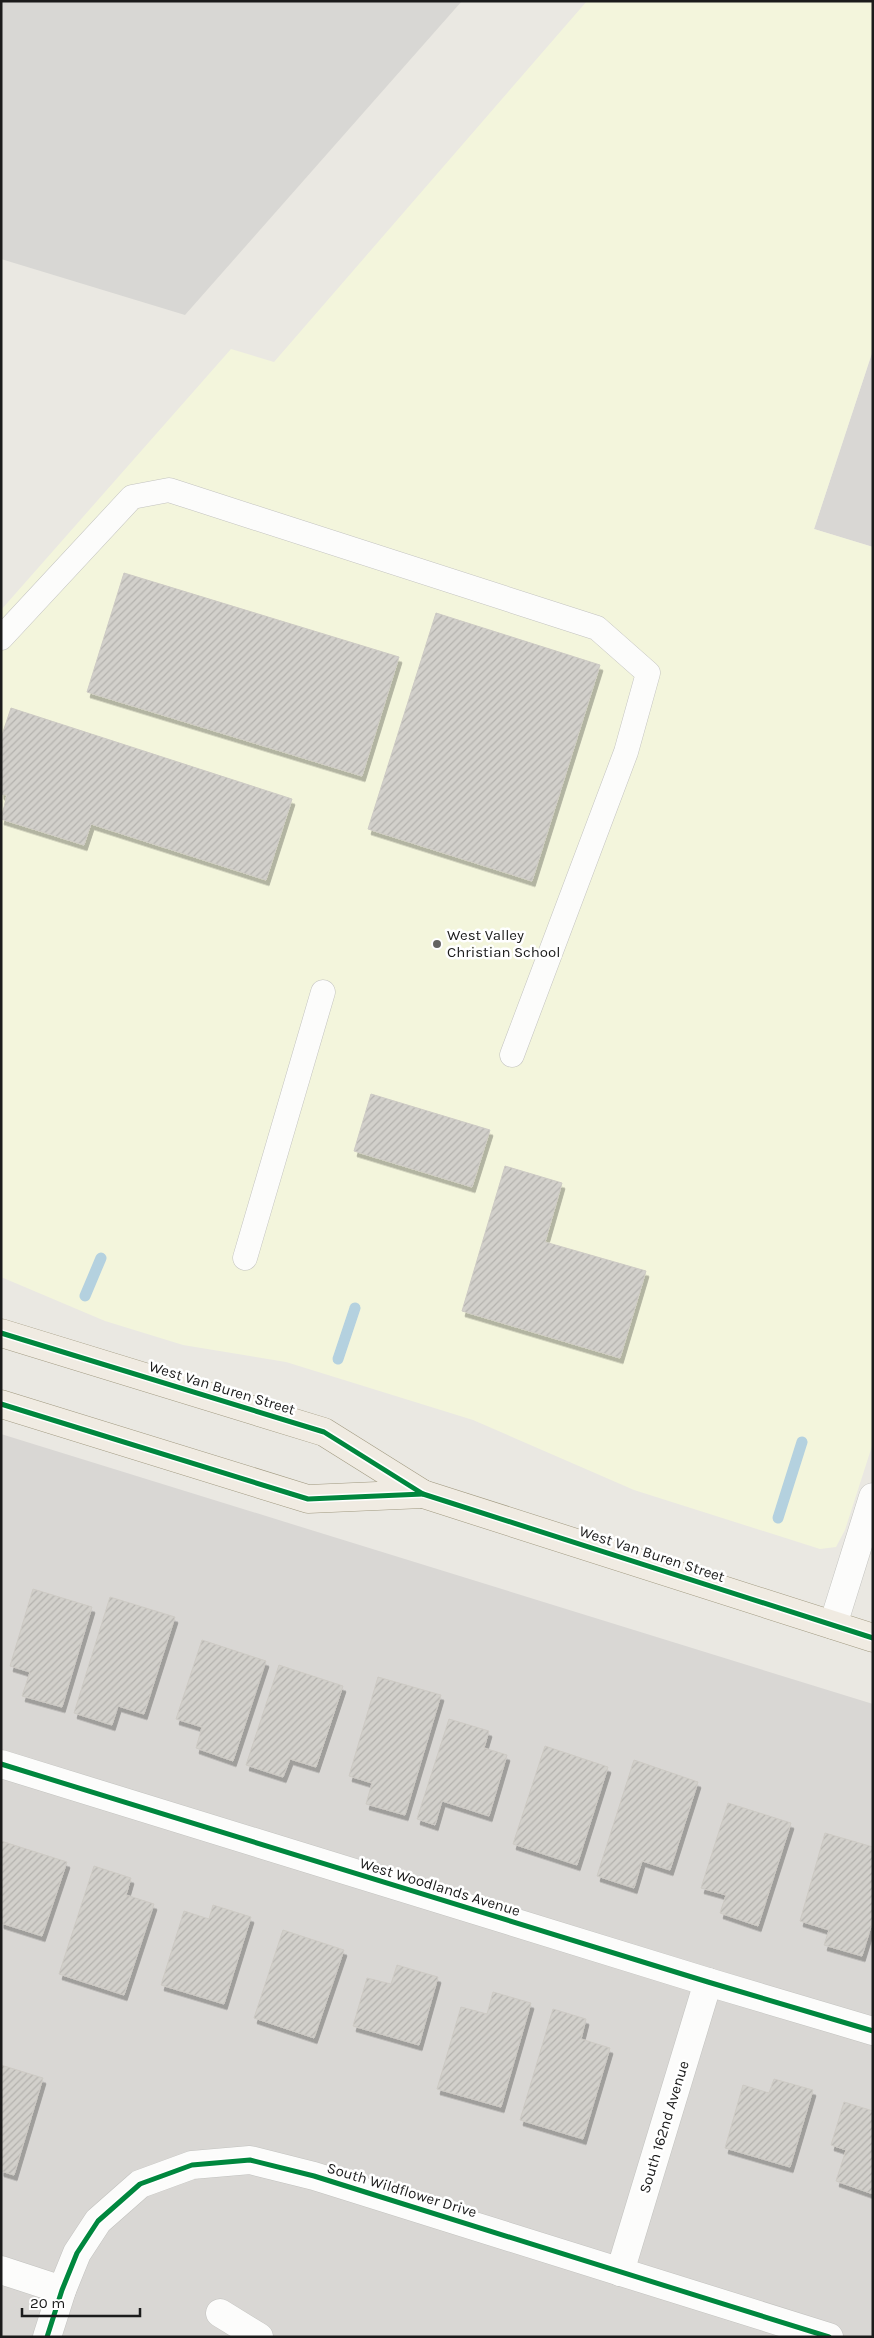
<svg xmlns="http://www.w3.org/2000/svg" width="874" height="2338" font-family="Karla,sans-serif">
	<defs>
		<pattern id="building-hatch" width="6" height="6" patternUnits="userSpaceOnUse" patternTransform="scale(1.25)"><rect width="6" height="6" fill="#d2d0cb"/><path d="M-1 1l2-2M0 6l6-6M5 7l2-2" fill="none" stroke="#b4b2ae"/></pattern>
		<filter id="shadow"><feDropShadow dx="3" dy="5.5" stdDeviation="0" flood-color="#0004"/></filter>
	</defs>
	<rect width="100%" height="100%" fill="#eae8e2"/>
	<!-- residential -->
	<g fill="#d9d7d4">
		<path d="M873,350v197l-59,-18z"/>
		<path d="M1,1434l872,270v633h-872z"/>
	</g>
	<!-- education -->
	<path fill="#f3f5dc" d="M587,1h286v349l-59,179 59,18v896l-28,87 -9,17 -16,2 -186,-59 -161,-70 -187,-58 -103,-17 -78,-24 -104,-44v-667l230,-261 43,13z"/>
	<!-- religious -->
	<path fill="#d8d7d4" d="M1,1h461l-277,314 -184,-56z"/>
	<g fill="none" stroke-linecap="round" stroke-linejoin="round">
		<!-- stream -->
		<g stroke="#b4d1df" stroke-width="11">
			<path d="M85,1296l16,-38"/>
			<path d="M338,1359l17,-51"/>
			<path d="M778,1518l24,-76"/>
		</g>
	</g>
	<!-- building -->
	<g fill="url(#building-hatch)" stroke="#cdcac4" filter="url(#shadow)">
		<path d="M124,573l275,84 -37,119 -275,-84z"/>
		<path d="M436,613l164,52 -68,216 -164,-52z"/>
		<path d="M11,708l281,91 -26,81 -175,-56 -7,21 -83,-26 6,-24 -6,-1v-56z"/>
		<path d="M371,1094l119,36 -18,57 -118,-36z"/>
		<path d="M505,1166l57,17 -17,59 101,29 -26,87 -158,-47z"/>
		<path d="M33,1589l59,18 -30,100 -40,-11 8,-24 -20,-6z"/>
		<path d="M110,1597l65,20 -31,97 -26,-8 -6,19 -38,-12z"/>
		<path d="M202,1640l64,21 -33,100 -37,-13 6,-21 -26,-8z"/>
		<path d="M279,1665l64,21 -27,81 -26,-8 -7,18 -37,-12z"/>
		<path d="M378,1677l63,18 -36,120 -39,-11 6,-21 -23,-7z"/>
		<path d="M449,1719l40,12 -5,17 23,7 -18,61 -47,-15 -7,24 -18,-6z"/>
		<path d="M545,1746l63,21 -31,98 -64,-21z"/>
		<path d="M634,1760l64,22 -28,88 -28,-9 -8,27 -37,-12z"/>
		<path d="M728,1803l63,20 -33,103 -38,-13 6,-18 -25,-7z"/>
		<path d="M825,1833l48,14v73l-11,36 -38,-11 5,-15 -29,-9z"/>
		<path d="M1,1841l66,21 -25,74 -41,-13z"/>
		<path d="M94,1866l37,12 -5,17 28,9 -30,91 -65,-21z"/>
		<path d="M213,1905l38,12 -27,87 -63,-19 23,-74 25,8z"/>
		<path d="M283,1930l61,20 -30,88 -60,-20z"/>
		<path d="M397,1965l41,12 -19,68 -66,-19 14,-48 24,6z"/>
		<path d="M493,1992l38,11 -30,104 -64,-18 24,-82 26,7z"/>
		<path d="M553,2009l33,10 -5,20 29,9 -27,91 -63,-19z"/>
		<path d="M1,2065l42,13 -29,97 -13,-4z"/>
		<path d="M774,2079l39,11 -23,77 -65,-19 18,-63 26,8z"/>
		<path d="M844,2102l29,9v83l-37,-13 10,-31 -15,-5z"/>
	</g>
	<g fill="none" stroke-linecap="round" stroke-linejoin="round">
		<defs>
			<g id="lane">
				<path d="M1,638l131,-141 37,-7 428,138 51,45 -22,79 -114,303"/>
				<path d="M245,1258l78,-266"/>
			</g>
			<g id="street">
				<path d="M833,1625l40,-128"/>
				<path d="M1,1764l707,218 165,49"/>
				<path d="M1,2270l61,20"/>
				<path d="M620,2272l88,-290"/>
				<path d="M220,2313l39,24"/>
				<path d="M47,2337l15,-47 15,-37 21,-32 42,-37 52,-19 58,-5 64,16 515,161"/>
			</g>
			<g id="primary">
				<path d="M1,1333l323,99 99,62 450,144"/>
				<path d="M1,1404l307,95 115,-5"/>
			</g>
		</defs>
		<!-- lane casing -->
		<use href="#lane" stroke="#c2c2bf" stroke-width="25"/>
		<!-- street casing -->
		<use href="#street" stroke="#c2c2bf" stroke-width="29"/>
		<!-- primary casing -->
		<use href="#primary" stroke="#a09980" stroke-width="29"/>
		<!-- lane -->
		<use href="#lane" stroke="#fcfcfb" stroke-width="24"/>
		<!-- street -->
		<use href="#street" stroke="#fcfcfb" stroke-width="28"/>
		<!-- primary -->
		<use href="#primary" stroke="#f0ebe2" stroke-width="28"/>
		<defs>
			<g id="cycleway">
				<path d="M1,1333l323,99 99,62 450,144"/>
				<path d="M1,1404l307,95 115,-5"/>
				<path d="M1,1764l707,218 165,49"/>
				<path d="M47,2337l15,-47 15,-37 21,-32 42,-37 52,-19 58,-5 64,16 515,161"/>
			</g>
		</defs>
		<!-- cycleway casing -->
		<use href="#cycleway" stroke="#fff" stroke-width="8"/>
		<!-- cycleway -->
		<use href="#cycleway" stroke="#00873e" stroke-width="5"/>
	</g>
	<!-- markers -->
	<circle fill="#636361" stroke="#fff" stroke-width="2" cx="437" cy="944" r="5"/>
	<g text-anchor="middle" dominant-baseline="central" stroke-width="5" stroke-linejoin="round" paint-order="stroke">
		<!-- poi labels -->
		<g font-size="15" fill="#1b1b1b" stroke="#fff" text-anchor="start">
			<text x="447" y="935">West Valley<tspan x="447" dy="17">Christian School</tspan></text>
		</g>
		<!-- street labels -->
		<g font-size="15" fill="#1b1b1b" stroke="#fff">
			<text transform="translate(222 1388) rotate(17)">West Van Buren Street</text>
			<text transform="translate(652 1554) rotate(18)">West Van Buren Street</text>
			<text transform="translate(440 1887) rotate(17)">West Woodlands Avenue</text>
			<text transform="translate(664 2127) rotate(-73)">South 162nd Avenue</text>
			<text transform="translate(402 2190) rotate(17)">South Wildflower Drive</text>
		</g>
	</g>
	<!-- border -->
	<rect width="874" height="2338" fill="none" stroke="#1b1b1b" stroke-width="5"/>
	<!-- scale -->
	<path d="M22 2308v8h118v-8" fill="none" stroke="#1b1b1b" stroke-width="2.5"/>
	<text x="30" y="2308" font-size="15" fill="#1b1b1b" stroke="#ffffff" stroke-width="4" paint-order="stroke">20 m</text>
</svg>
